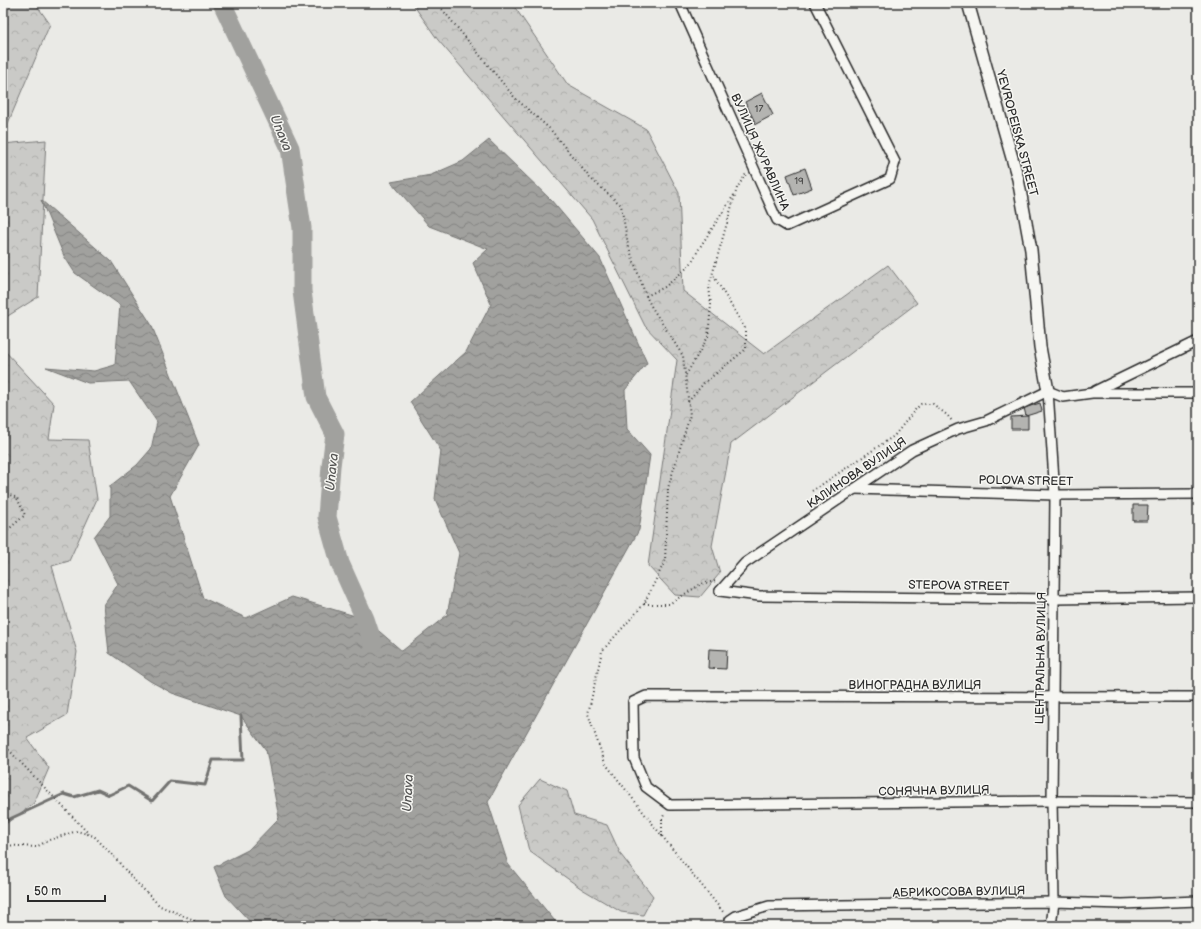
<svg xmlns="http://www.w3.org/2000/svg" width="1201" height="929" font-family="'Balsamiq Sans',sans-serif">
	<defs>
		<pattern id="forest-crowns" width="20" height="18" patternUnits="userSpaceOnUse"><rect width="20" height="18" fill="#cacac7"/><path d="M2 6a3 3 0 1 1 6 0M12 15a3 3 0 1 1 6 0" fill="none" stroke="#aeaeab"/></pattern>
		<pattern id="water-waves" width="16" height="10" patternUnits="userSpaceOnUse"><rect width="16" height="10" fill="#a1a19e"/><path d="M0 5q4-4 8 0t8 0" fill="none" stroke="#838381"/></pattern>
	</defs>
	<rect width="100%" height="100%" fill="#eaeae6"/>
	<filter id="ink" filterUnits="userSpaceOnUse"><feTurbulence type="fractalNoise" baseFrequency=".025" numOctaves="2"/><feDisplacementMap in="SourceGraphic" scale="8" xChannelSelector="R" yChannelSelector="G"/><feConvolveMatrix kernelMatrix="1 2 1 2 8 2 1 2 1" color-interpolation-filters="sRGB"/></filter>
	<g filter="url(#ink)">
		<!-- forest -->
		<g fill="url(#forest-crowns)" stroke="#7a7a79">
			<path d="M3,3h32l15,21 -47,111z"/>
			<path d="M412,3h98l6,6 52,76 78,44 33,64 4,98 81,63 124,-89 29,38 -186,141 -19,102 8,27 -20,24 -25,-2 -27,-29 29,-206 -32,-34 -53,-107 -154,-179z"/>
			<path d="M46,140l-8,157 -35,22v-175z"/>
			<path d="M3,349l51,55 -5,35 39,1 9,59 -28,62 -17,5 25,86 -10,63 -40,23 22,30 -15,35 -31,23z"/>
			<path d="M540,779l27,12 7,24 33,10 14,30 32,41 -10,19 -22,-3 -39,-23 -53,-38 -11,-46z"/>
		</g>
		<!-- water -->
		<path fill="url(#water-waves)" stroke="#727270" d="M489,140l62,60 49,58 47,105 -22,27 2,39 23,26 -11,75 -151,272 20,62 51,62h-305l-28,-30 -12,-29 34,-17 31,-32 -13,-68 -25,-34 -69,-23 -22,-12 -41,-28 -5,-48 14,-21 -24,-47 16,-21v-30l27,-21 14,-16 6,-27 -28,-41 -41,2 -42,-16 48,4 21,-6 5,-60 -45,-32 -11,-17 -23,-56 70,61 40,63 48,121 -29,51 33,102 43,20 46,-21 73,22 37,32 45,-36 12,-62 -24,-54 6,-48 -31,-49 56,-50 25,-48 -18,-41 15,-14 -59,-23 -38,-44 40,-7 32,-14z"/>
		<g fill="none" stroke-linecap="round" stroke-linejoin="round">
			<!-- stream -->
			<path stroke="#727270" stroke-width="3" d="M3,822l61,-28 10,3 24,-7 11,5 19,-9 24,15 18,-20 35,4 8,-25h30l-2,-44"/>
			<!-- river -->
			<path stroke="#a1a19e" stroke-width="19" d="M222,3l68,145 12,80v63l14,106 19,37 -4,32 -4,51 13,46 25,56 8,24"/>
		</g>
		<!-- building -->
		<g fill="#b4b4b1" stroke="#2b2b2b">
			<path d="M762,93l11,22 -17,9 -11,-22z"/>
			<path d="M805,168l7,20 -18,7 -7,-20z"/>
			<path d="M1040,403l2,8 -16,5 -2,-8z"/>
			<path d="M1028,416v13h-17v-12z"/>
			<path d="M1133,505h15l-1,16h-14z"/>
			<path d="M709,649l18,1 -1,19 -18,-1z"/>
		</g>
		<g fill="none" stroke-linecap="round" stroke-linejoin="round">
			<defs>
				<g id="minor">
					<path d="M680,3l97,217 10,6 103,-47 5,-17 -80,-159"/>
					<path d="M1048,391l7,104 -3,306 2,101 -3,24"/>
					<path d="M1095,391l103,-50"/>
					<path d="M854,489l201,6 143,-1"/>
					<path d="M720,591l25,-28 167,-113 46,-21 28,-8 62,-30 15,6 29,-4h106"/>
					<path d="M720,591l39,5 295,3 144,-2"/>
					<path d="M1198,697l-552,-1 -13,6 1,56 12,29 24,18 382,-4 146,1"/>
					<path d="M734,926l-4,-6 6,-4 33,-10 285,-4 68,2 76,-3"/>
				</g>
				<path id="tertiary" d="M968,3l50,176 13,71 9,97 8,44"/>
			</defs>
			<!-- minor casing -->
			<use href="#minor" stroke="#2b2b2b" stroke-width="12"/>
			<!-- tertiary casing -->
			<use href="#tertiary" stroke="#2b2b2b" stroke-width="14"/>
			<!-- path -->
			<g stroke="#2b2b2b" stroke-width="2" stroke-dasharray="1 3" stroke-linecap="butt">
				<path d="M437,3l78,95 35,31 40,49 31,27 7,40 18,51 5,10 32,50 7,59 -22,73 -3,73 -21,43 -42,47 -14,63 17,49 57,73 62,77"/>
				<path d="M646,296l19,-9 25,-22 10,-18 34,-52"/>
				<path d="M686,375l22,-38 3,-32 -2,-19 28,-98 9,-14"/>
				<path d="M688,402l16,-19 42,-34v-19l-33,-55"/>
				<path d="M812,491l82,-55 21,-26 6,-6h12l14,11 6,7"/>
				<path d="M3,492l14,6 8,17 -22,19"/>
				<path d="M644,604h25l32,-20 15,-3"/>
				<path d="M3,744l86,90"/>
				<path d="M662,836v-17l3,-6"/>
				<path d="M3,845l33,2 13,-7 28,-9 17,5 22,23 16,19 28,28 34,14 7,6"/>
			</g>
			<!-- minor -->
			<use href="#minor" stroke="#f6f6f2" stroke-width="9"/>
			<!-- tertiary -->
			<use href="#tertiary" stroke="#f6f6f2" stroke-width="11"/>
		</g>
	</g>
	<g text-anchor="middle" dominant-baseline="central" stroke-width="3" stroke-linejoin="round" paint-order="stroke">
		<!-- number labels -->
		<g font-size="10" fill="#4d4d4c">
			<text x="759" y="109">17</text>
			<text x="799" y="181">19</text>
		</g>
		<!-- street labels -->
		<g font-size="12" fill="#2b2b2b" stroke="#f6f6f2">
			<text transform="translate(1017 133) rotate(75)">YEVROPEISKA STREET</text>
			<text transform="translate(760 152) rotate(66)">ВУЛИЦЯ ЖУРАВЛИНА</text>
			<text transform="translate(857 473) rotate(-34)">КАЛИНОВА ВУЛИЦЯ</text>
			<text transform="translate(1026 481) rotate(1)">POLOVA STREET</text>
			<text transform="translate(959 586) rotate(1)">STEPOVA STREET</text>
			<text transform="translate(1041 658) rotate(-89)">ЦЕНТРАЛЬНА ВУЛИЦЯ</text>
			<text x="915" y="685">ВИНОГРАДНА ВУЛИЦЯ</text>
			<text transform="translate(934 791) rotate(-1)">СОНЯЧНА ВУЛИЦЯ</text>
			<text transform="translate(959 892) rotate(-1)">АБРИКОСОВА ВУЛИЦЯ</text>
		</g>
		<!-- water labels -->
		<g font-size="13" font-style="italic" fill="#545453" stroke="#f6f6f2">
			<text transform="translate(281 133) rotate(68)">Unava</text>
			<text transform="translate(332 472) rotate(-84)">Unava</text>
			<text transform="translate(408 793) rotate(-87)">Unava</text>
		</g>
	</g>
	<!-- margin -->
	<rect width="1201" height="929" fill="none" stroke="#f6f6f2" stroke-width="16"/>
	<rect x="8" y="8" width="1185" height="913" fill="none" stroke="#2b2b2b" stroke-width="1.5" filter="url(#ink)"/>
	<!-- scale -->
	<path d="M28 895v6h77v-6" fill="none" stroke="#2b2b2b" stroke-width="2"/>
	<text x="34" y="895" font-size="12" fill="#2b2b2b" stroke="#f6f6f2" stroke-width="3" paint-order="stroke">50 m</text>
</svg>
